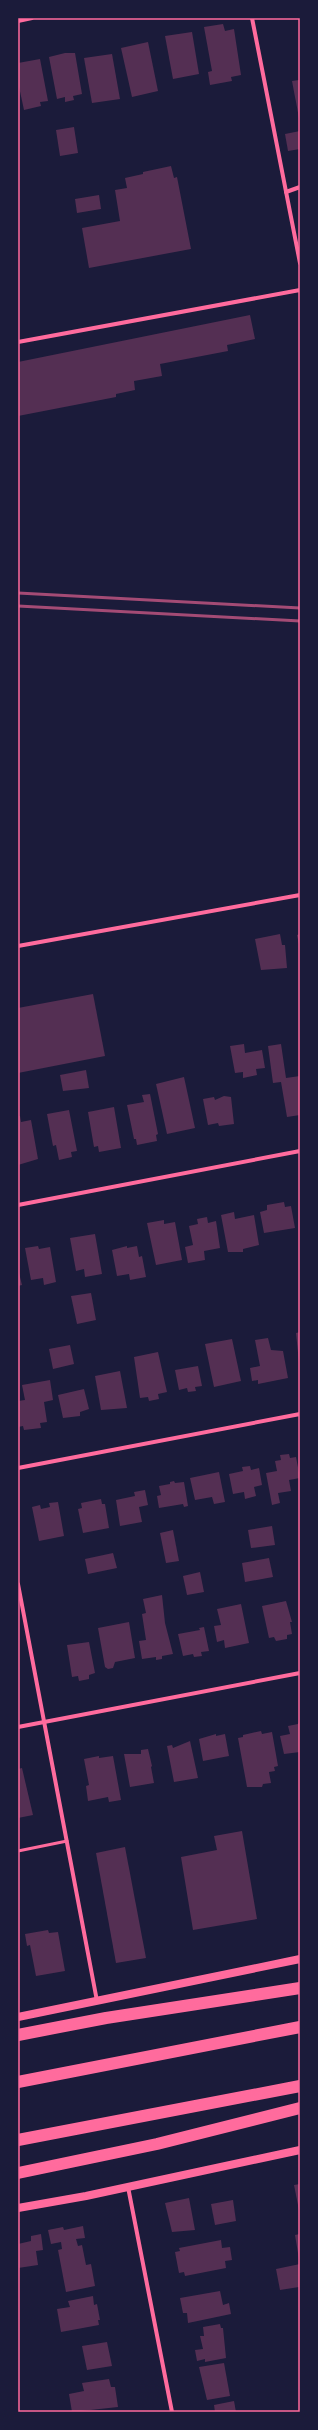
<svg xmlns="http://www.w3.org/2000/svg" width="318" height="2430" font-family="Cabin,sans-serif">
	<rect width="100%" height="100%" fill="#1b1b3a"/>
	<!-- building -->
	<g fill="#542f53">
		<path d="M223,24l2,7 9,-2 7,46 -10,2 1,4 -22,4 -2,-13 4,-1 -8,-44z"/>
		<path d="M192,32l7,42 -26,5 -8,-43z"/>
		<path d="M148,42l10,49 -26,6 -11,-49z"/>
		<path d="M65,53h10l7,41 -9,2 1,4 -9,2v-5l-8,2 -8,-42z"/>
		<path d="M112,54l8,45 -28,4 -8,-45z"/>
		<path d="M40,59l8,42 -8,1 1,4 -17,4 -6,-28v-19z"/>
		<path d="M299,80l1,6 -1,32 -7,-37z"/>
		<path d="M74,127l4,26 -18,3 -4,-26z"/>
		<path d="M300,131v18l-12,2 -3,-17z"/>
		<path d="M171,166l3,12 3,-1 14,72 -102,19 -7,-40 38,-7 -5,-31 12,-2 -2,-10 18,-4v-2z"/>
		<path d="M99,195l2,14 -24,4 -2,-14z"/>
		<path d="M250,315l5,24 -28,6 1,6 -68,13 2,12 -28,5 1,9 -19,4v3l-98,19v-54z"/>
		<path d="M280,934l2,11h3l2,23 -26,2 -6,-31z"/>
		<path d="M300,934v10h-1l-2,-9z"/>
		<path d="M93,994l12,62 -87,17v-65z"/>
		<path d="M244,1044l1,9 17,-3 3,18 -9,1 1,6 -14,3v-6l-8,1 -5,-27z"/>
		<path d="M281,1044l5,34 14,-2v39l-13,2 -6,-35 -8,1 -5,-37z"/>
		<path d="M86,1070l3,18 -26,3 -3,-16z"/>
		<path d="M184,1077l11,51 -28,6 -11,-50z"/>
		<path d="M150,1094l8,40 -2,1 1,6 -20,4 -1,-6h-2l-7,-34 17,-3 -2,-7z"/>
		<path d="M224,1096l7,1 3,27 -15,2 -1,-3 -10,2 -5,-26 11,-2 1,3z"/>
		<path d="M114,1107l7,41 -22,4 -1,-6 -4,1 -6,-35z"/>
		<path d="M69,1110l8,41 -6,1 1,5 -13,3 -3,-15 -3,1 -6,-32z"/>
		<path d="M18,1116h2l1,6 10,-2 7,39 -20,6z"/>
		<path d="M284,1202l1,5 6,-1 4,22 -31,5 -4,-21 7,-2v-5z"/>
		<path d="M234,1212l1,7 19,-4 5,30 -16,4v3h-15l-7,-37z"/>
		<path d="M207,1217l1,6 8,-2 4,27 -16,3 1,9 -17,3 -3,-16 8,-2 -4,-19 9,-2 -1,-5z"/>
		<path d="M164,1220v4l11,-2 7,38 -26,5 -9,-42z"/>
		<path d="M95,1234l7,40 -17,3 -1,-8 -8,2 -6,-33z"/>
		<path d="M38,1246l1,3 11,-2 6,35 -12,3 -1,-7 -12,2 -6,-32z"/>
		<path d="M127,1246v2l10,-2 2,11 3,-1 4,21 -16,3 -1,-6 -12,2 -5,-26z"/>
		<path d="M18,1269l4,16 -4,1z"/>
		<path d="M91,1293l5,27 -19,4 -6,-28z"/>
		<path d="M300,1332v30h-1l-3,-29z"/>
		<path d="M268,1338l3,12 12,1 5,27 -30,6v-4l-6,1 -2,-13 10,-2 -5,-26z"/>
		<path d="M232,1339l9,42 -27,6 -9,-43z"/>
		<path d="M70,1345l4,19 -21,5 -4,-20z"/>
		<path d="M158,1352l9,40 -9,2 1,5 -10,2 -1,-4 -8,1 -6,-41z"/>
		<path d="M198,1366l4,20 -7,1 1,4 -8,1 -1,-4 -8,2 -4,-20z"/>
		<path d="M120,1371l7,37 -26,2 -6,-34z"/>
		<path d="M50,1380l3,20 -9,2 3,20 -7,1 1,5 -17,2 -1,-4 -5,1v-26l7,-1 -3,-15z"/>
		<path d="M84,1389l5,20 -9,3v4l-17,2 -5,-23z"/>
		<path d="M289,1454l1,4 6,-1 4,21 -11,2 2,11 -13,2 2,10 -8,2 -6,-32 11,-2 -2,-10 6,-1 -1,-5z"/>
		<path d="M250,1466l1,4 8,-2 3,17 -8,2 2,9 -11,3 -1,-7 -11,2 -4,-20 14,-3 -1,-4z"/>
		<path d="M219,1472l6,30 -11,2 -2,-7 -17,3 -5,-22z"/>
		<path d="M174,1481l1,2 9,-1 4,24 -4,1 -1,-3 -24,4 -2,-12 4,-1 -2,-9 11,-2v-2z"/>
		<path d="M145,1490l3,15 -9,2 3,15 -22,4 -4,-26 19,-4 -1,-4z"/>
		<path d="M101,1499l1,5h3l4,24 -26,5 -5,-24 4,-1 -1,-5z"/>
		<path d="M58,1502l6,34 -25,5 -7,-34 8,-2 1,4 9,-2 -1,-4z"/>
		<path d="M272,1526l3,19 -24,3 -3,-18z"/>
		<path d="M173,1530l6,31 -13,2 -6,-30z"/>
		<path d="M113,1553l4,15 -29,6 -3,-15z"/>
		<path d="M269,1558l4,19 -28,5 -3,-19z"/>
		<path d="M200,1572l4,20 -17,3 -4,-19z"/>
		<path d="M162,1595l3,28 8,31 -11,2v3l-6,1v-3l-14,2 -3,-18 7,-1 -4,-26 4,-1 -3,-14z"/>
		<path d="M286,1601l6,21h-2l2,12 -5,1v4l-11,2 -2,-4 -5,1 -7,-32z"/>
		<path d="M241,1604l8,39 -24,5 -1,-8 -7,2 -3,-16 7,-1 -4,-16z"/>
		<path d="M129,1622l6,36 -20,4 -2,6 -5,1 -3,-2 -7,-39z"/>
		<path d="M204,1627l5,24 -8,1 1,4 -8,1 -1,-3 -10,2 -5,-22 22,-4 -1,-2z"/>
		<path d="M89,1642l6,31 -6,2v4l-10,2 -1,-5 -6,1 -5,-32z"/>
		<path d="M300,1721v31l-16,2 -4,-18 10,-2 -2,-8 10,-2z"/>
		<path d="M261,1731l1,3 10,-2 6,34 -4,1 1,4 -6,1 2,11 -8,1 -1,3h-15l-9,-49 5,-1v-2z"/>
		<path d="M216,1734v2l9,-2 4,22 -26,5 -4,-22z"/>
		<path d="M190,1741l8,37 -24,4 -7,-36 5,-1 1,3z"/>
		<path d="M148,1749l4,17 -1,1 3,16 -24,4 -6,-33h17v-4z"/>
		<path d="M99,1756v2l14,-2 8,44 -12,2 -1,-5 -20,4 -2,-15 3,-1 -5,-26z"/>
		<path d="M22,1768l11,47 -15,3v-49z"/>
		<path d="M242,1831l15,88 -64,11 -12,-73 36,-7 -3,-14z"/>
		<path d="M125,1847l21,111 -30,5 -20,-110z"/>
		<path d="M48,1930l1,3 9,-1 7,39 -29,5 -6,-31 -3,1 -2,-12z"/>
		<path d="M300,2184v26h-1l-5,-25z"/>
		<path d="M189,2198l6,32 -23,2 -7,-29z"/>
		<path d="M233,2200l3,21 -21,4 -4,-21z"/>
		<path d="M83,2226l2,12 -9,1 2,7 4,-1 4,20 5,-1 4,22 -29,6 -8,-42 4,-1 -1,-7 -10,2 -3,-14 15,-3 1,3z"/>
		<path d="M41,2234l2,16 -7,1 2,14 -20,3v-24l13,-3v-5z"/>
		<path d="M300,2234v25h-1l-4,-24z"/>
		<path d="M221,2240l1,8 8,-1 2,13 -7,1 1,7 -41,8 -1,-4 -5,1 -4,-21 5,-1 -1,-3z"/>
		<path d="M300,2264v26l-1,-3 -19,3 -4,-21z"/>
		<path d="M220,2291l3,14 6,-2 2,11 -43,9 -1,-10h-4l-3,-15z"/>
		<path d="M93,2296l1,9 3,-1 3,16h-2l1,5 -38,7 -4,-23 13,-2 -2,-6z"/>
		<path d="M220,2324l1,4h2l3,30 -21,4v-3l-8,2 -2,-11 8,-1 -3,-13h4l-1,-9z"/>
		<path d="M107,2342l5,24 -25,4 -5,-24z"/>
		<path d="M224,2363l6,33 -23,4 -8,-33z"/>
		<path d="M109,2379l2,8h4l3,20 -46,5 -3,-18 15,-3 -2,-8z"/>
		<path d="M234,2401l2,11h-21l-1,-7z"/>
	</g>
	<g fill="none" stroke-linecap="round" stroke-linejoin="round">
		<!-- service -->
		<path stroke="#ff6b9d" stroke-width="3" d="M18,1851l49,-10"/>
		<!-- minor -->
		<g stroke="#ff6b9d" stroke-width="4">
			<path d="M252,18l48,245"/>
			<path d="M18,21l14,-3"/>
			<path d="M286,192l14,-5"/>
			<path d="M18,342l282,-52"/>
			<path d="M18,946l282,-51"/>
			<path d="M18,1205l282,-54"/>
			<path d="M18,1468l282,-54"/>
			<path d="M18,1584l79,417"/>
			<path d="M18,1727l282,-54"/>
			<path d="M128,2187l44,225"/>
		</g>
		<!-- secondary -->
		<g stroke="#ff6b9d" stroke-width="8">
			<path d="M18,2017l282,-58"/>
			<path d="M18,2208l68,-12 214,-46"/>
		</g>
		<!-- motorway -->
		<g stroke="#ff6b9d" stroke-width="12">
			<path d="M18,2035l88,-17 194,-30"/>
			<path d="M18,2082l282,-55"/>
			<path d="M18,2140l282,-54"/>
			<path d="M18,2173l139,-29 143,-36"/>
		</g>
		<!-- rail -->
		<g stroke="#a44b75" stroke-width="3">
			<path d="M18,593l282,15"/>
			<path d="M18,606l282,15"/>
		</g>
	</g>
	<!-- border -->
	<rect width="318" height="2430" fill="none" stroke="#1b1b3a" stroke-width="38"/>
	<rect x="19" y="19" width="280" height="2392" fill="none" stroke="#ff6b9d" stroke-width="1.5"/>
</svg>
